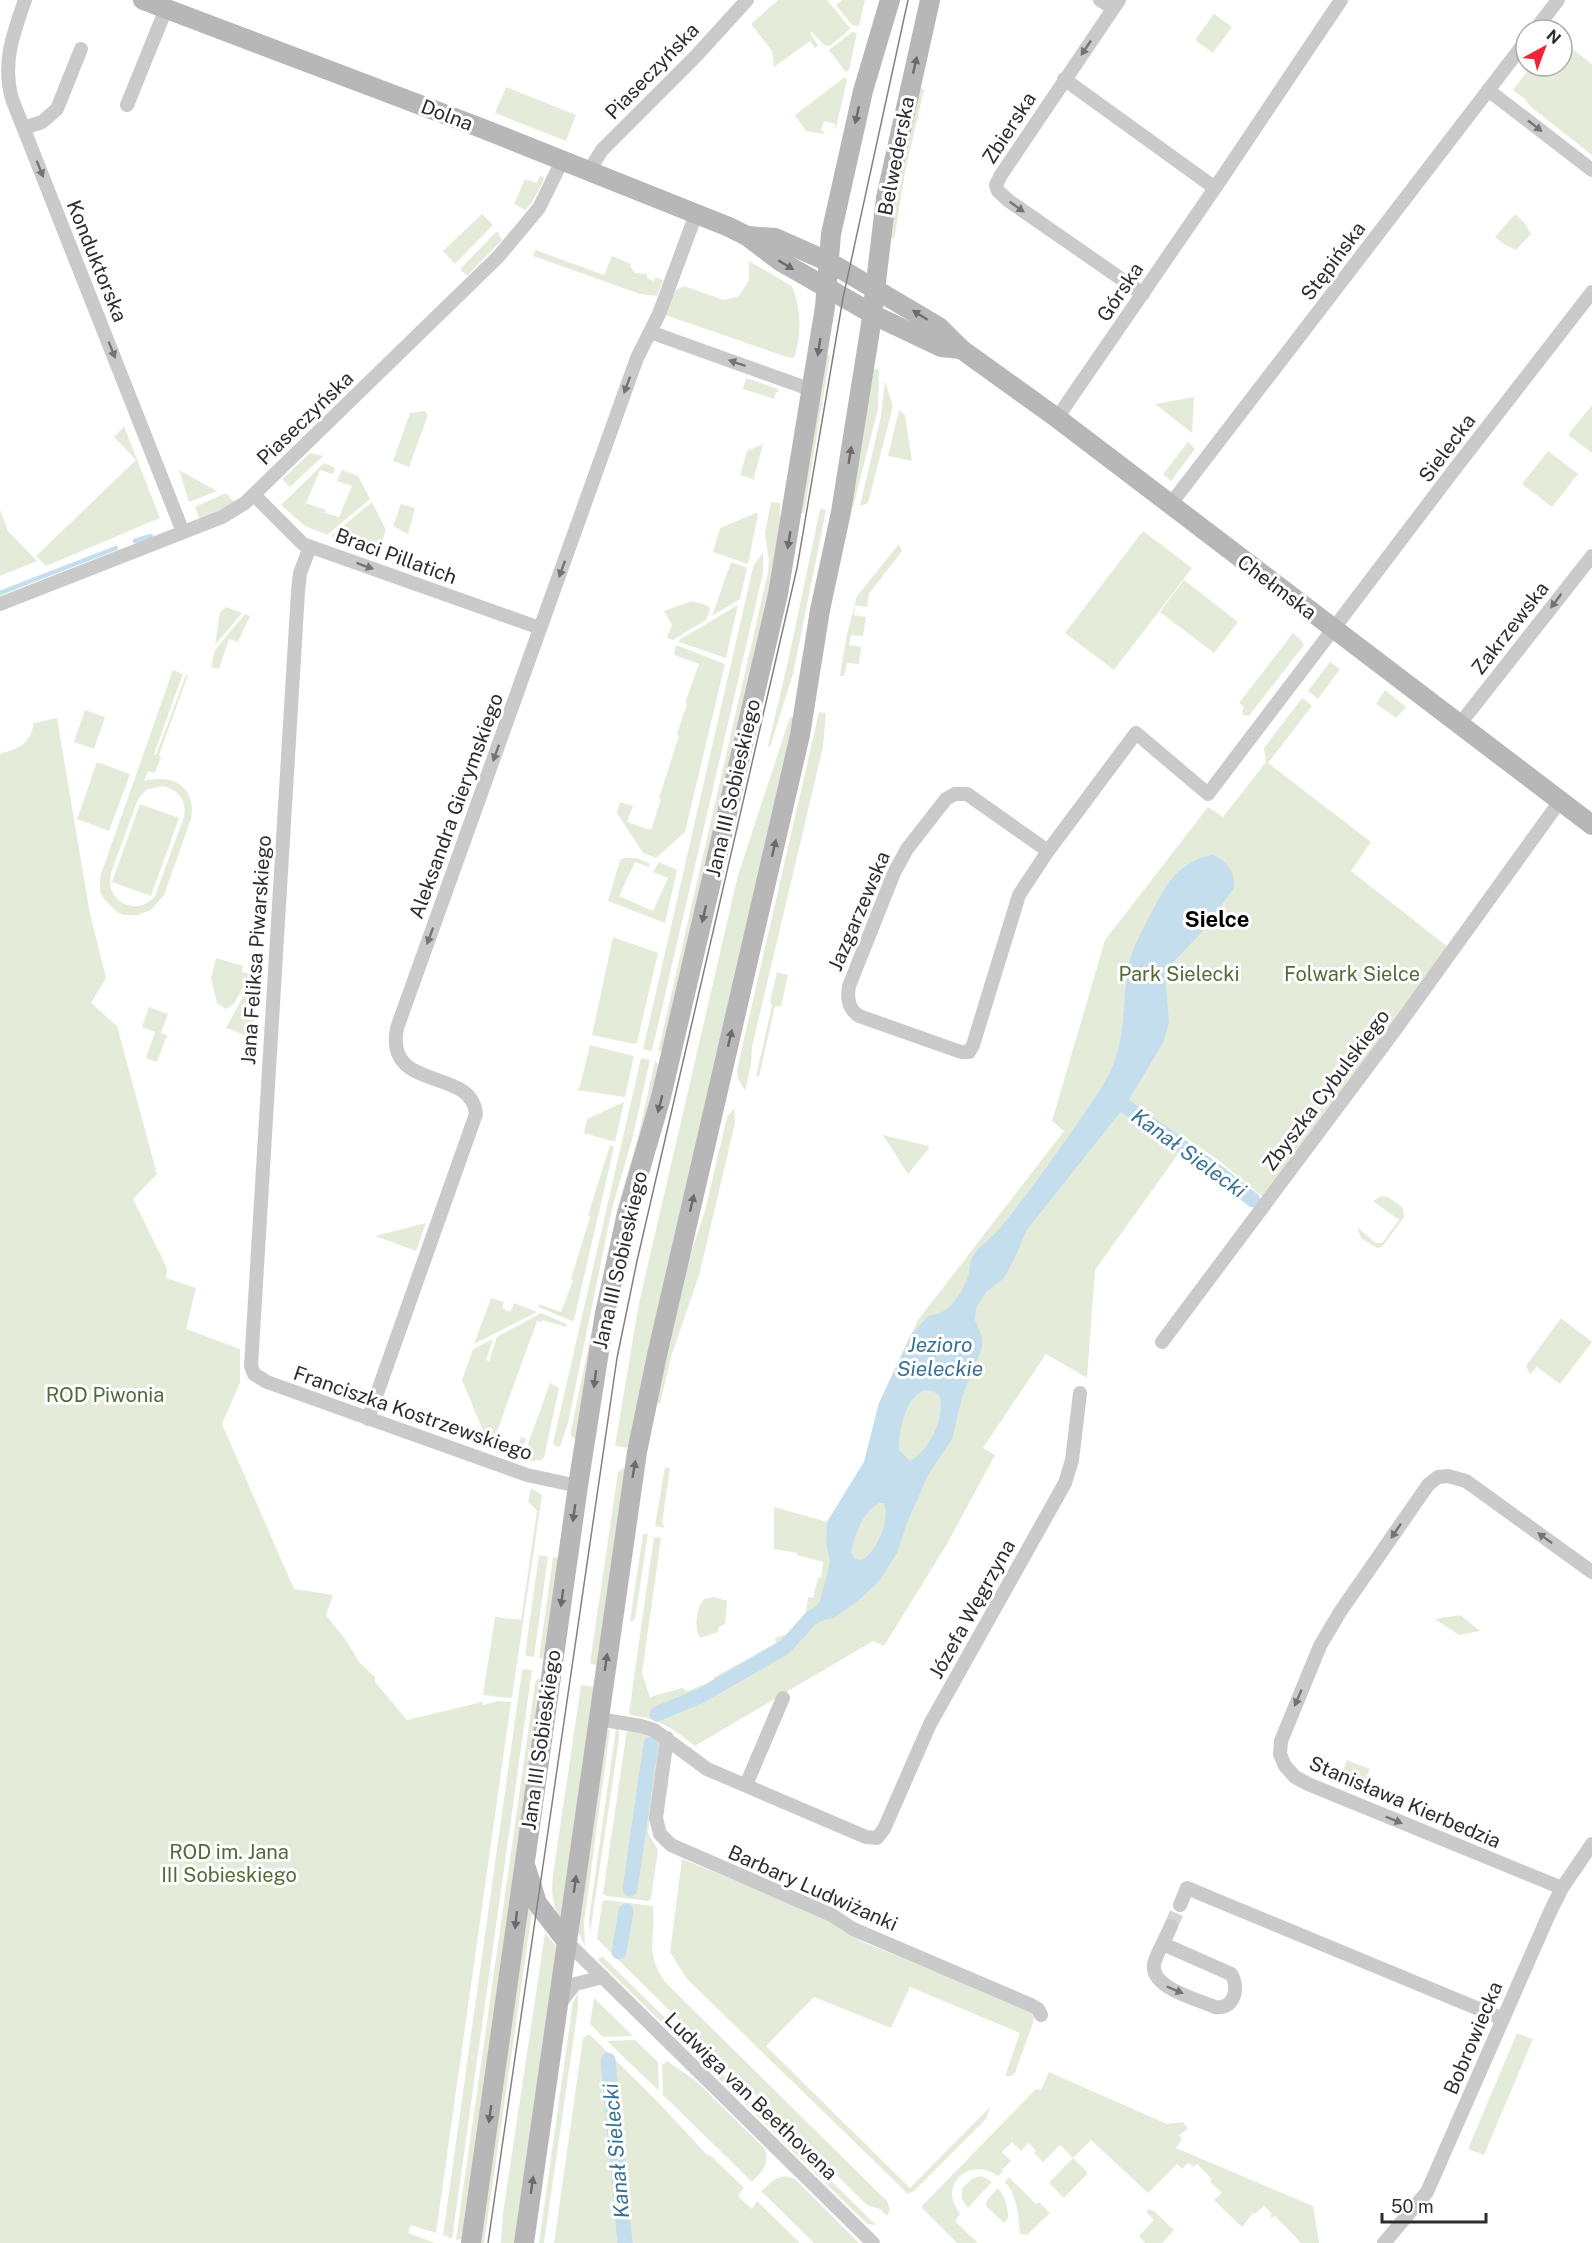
<svg xmlns="http://www.w3.org/2000/svg" width="1592" height="2243" font-family="'Public Sans',sans-serif">
	<rect width="100%" height="100%" fill="#fff"/>
	<!-- green -->
	<g fill="#e4ecd9" fill-rule="evenodd">
		<path d="M778,0h49l23,28 -1,2 -19,16 -6,-1 -12,-13 -2,1 8,12 -3,3 -5,-7 -36,26 -2,-16 -21,-27z"/>
		<path d="M842,0h23l-6,26 -7,-1 -16,-20z"/>
		<path d="M1214,14l18,13 -19,26 -18,-13z"/>
		<path d="M852,32l5,1 -8,37 -3,2 -17,-22z"/>
		<path d="M1562,41l30,23v91l-61,-48 -6,-8 -12,-9 18,-24h31z"/>
		<path d="M845,77l2,3 -12,52v-8l-11,-3 -3,9 3,2 -1,2 -17,-3 -11,-16z"/>
		<path d="M919,86l5,4 -19,82 -10,63 -2,3h-4l3,-24z"/>
		<path d="M506,87l70,28 -10,26 -71,-28z"/>
		<path d="M540,175l4,3 -1,4 -12,22 -6,6 -11,-6 11,-25 12,4z"/>
		<path d="M482,214l11,11 -38,39 -12,-13z"/>
		<path d="M1515,214l9,8 7,12 -15,16 -11,-5 -10,-8z"/>
		<path d="M497,231l5,9 -35,36 -7,-7z"/>
		<path d="M536,250l68,25 8,-19 19,8 -1,2 5,7 12,1v4l7,3 1,-4 8,3 -6,16 -17,-2 -107,-38z"/>
		<path d="M749,261l43,25c9,23 10,48 2,72l-7,-1 -122,-42 9,-24 10,-5 40,14 15,-4 10,-16z"/>
		<path d="M826,354l4,1 -26,158h-3z"/>
		<path d="M872,368l7,2 -1,39 -25,98 -3,-1z"/>
		<path d="M746,378l32,11 1,3h-3l-2,7 3,1 -34,-11z"/>
		<path d="M885,381l8,25 -25,97 -8,3 21,-90z"/>
		<path d="M1194,397l-2,36 -37,-29z"/>
		<path d="M1592,405v48l-24,-18z"/>
		<path d="M899,410l6,5 7,46 -24,-5z"/>
		<path d="M425,411l3,4 -19,52 -16,-6 17,-48z"/>
		<path d="M124,426l36,92 -114,48 -10,-10 100,-96 -22,-23z"/>
		<path d="M1188,442l7,7 -24,32 -8,-7z"/>
		<path d="M766,443l-3,2 -9,32 1,3 -15,-5 7,-24z"/>
		<path d="M1548,451l30,23 -26,33 -30,-23z"/>
		<path d="M310,453l13,3 -33,31 -8,-8z"/>
		<path d="M324,463l11,5 -2,6 -13,-4 -14,33 20,7 -1,3 14,4 13,-31 -15,-5 5,-11 16,6 12,23 -43,36 -22,-9 -24,-21z"/>
		<path d="M179,470l38,21 -28,11z"/>
		<path d="M226,493l8,9 -14,8 -20,9 -5,-12z"/>
		<path d="M372,502l14,28 -8,23 -47,-17z"/>
		<path d="M771,502l9,1v39l-117,507 -5,3 110,-480 1,-11 -4,-28z"/>
		<path d="M401,504l14,4 -7,26 -15,-8z"/>
		<path d="M820,509l6,1 -33,164 -23,73 -2,-1 21,-89z"/>
		<path d="M0,510l8,21 29,30 -37,15z"/>
		<path d="M756,513l2,1 -10,50 -35,-12 7,-24z"/>
		<path d="M1143,531l49,37 -78,102 -49,-37z"/>
		<path d="M899,544l3,7 -33,43 -2,13 -12,-2 -1,10 12,2 -3,19 -12,-1 -2,10 12,2 -2,17 -12,-1 -3,13h-4l7,-42 10,-38z"/>
		<path d="M763,552v21l-111,478 -9,-2 110,-482z"/>
		<path d="M731,562l16,6 -7,31 -28,17z"/>
		<path d="M1184,580l54,42 -24,31 -54,-41z"/>
		<path d="M692,601l17,5 1,3 -4,11 -33,20 -6,-2 5,-13 -8,-14z"/>
		<path d="M738,605l-12,53 -47,-16v-2z"/>
		<path d="M226,607l16,6 -27,32 5,-33z"/>
		<path d="M245,614l5,2 -12,26 -9,-3 -10,30 -8,-2 4,-17z"/>
		<path d="M1293,633l9,8 2,4 -55,71 -5,-1 -2,-3 2,-5 -5,-4z"/>
		<path d="M676,645l49,19 -40,168 -29,26 -13,-5 -26,-40 3,-11 13,4 -6,16 24,8 10,-31 -2,-1 20,-62 -2,-2 10,-30 -2,-1 14,-39 -25,-9z"/>
		<path d="M1330,662l10,7 -22,30 -10,-8z"/>
		<path d="M173,670l10,4 -29,80 2,1 30,-80h2l-29,80 2,2 -6,16 -7,-2 -4,10c28,-7 53,5 47,38l-27,76 -13,15 -13,5h-15l-6,-3 -14,-14 -3,-7v-14zM163,786c16,4 24,15 21,31l-29,79c-19,22 -51,5 -44,-23l27,-74 8,-9z"/>
		<path d="M1385,690l21,17 -10,11 -20,-14z"/>
		<path d="M1302,698l10,8 -44,57 103,79 -20,29 97,76 -182,253 -44,-37 -37,-26 -9,20 -81,113 -8,108 -41,-24 -63,94 12,7 -48,89 -63,102 -11,-5 -178,105c-23,-18 -35,-27 -64,-31l-2,-2 25,-176 7,1 -19,135 8,24 32,-9 5,3 27,-10 -1,-3 63,-35 -1,-5 12,-4 19,-21 2,-16 5,1 5,-20h3l2,-16 -26,-7v-2l-23,-4v-42l53,15 37,-60 15,-59 39,-83 146,-189 -12,-10 53,-181 103,-133 15,10 43,-55 -2,-14z"/>
		<path d="M85,710l20,7 -11,32 -20,-7z"/>
		<path d="M819,712l7,1 -3,34 -71,300 -1,17 -6,27 -7,-12 -1,-9z"/>
		<path d="M790,717l5,1 -166,730 -14,-2 24,-143 99,-428z"/>
		<path d="M57,718l33,196 16,64 -15,25 26,23 40,148 -24,25 34,69 -1,10 30,10 -10,41 54,20v34l-18,41 72,165 39,6 -7,20 22,28 11,19 16,15v5l32,38 75,-18 1,3 15,-4 13,1 -75,531 -25,-8 -3,8 27,10h-435v-1489c21,-7 29,-9 34,-31z"/>
		<path d="M97,762l33,12 -21,57 -32,-12z"/>
		<path d="M140,804l39,14 -28,78 -39,-14z"/>
		<path d="M624,858h12l13,5v4l-14,-5 -16,34 34,15 15,-33 -15,-6 6,-10 18,8 -12,53 -57,-22 12,-41z"/>
		<path d="M613,937l45,16 -21,90 -3,1 -42,-9z"/>
		<path d="M216,958l27,8 -1,6 8,2 -16,30 -8,5 -9,-6 -6,-25z"/>
		<path d="M256,972h2l-5,66 -27,-10z"/>
		<path d="M777,972l11,3 -7,32 -6,-1 -16,71 -3,-1 16,-70 -2,-5z"/>
		<path d="M149,1007l19,7 -7,19 6,2 -10,27 -11,-4 9,-26 -13,-5z"/>
		<path d="M590,1045l44,11 -9,41 -48,-7 3,-4z"/>
		<path d="M641,1058l9,2 -17,76 -21,73 -44,214 -8,24 -5,-1 -2,-3z"/>
		<path d="M655,1061l4,4 -82,375 -6,-4v-6l46,-220 21,-73z"/>
		<path d="M624,1102l-9,40 -31,-9 3,-14z"/>
		<path d="M734,1109l1,14 -35,149 -29,85 -11,47 -5,-3 31,-134 19,-56 22,-94z"/>
		<path d="M883,1135l45,11 1,2 -21,26z"/>
		<path d="M610,1145l4,2 -40,173 -2,1 -34,-14 1,-3 22,8 12,-32 -2,-1 19,-62 -2,-2z"/>
		<path d="M1381,1196l7,1 15,11 1,9 -22,30 -5,1 -16,-10 -4,-11 19,16h6l17,-23 -26,-19z"/>
		<path d="M426,1223l-10,28 -41,-15z"/>
		<path d="M491,1298l13,4 -2,6 8,4 4,-9 23,9 -63,32z"/>
		<path d="M541,1313l26,11 -1,3 -24,-7 -1,2 -4,-1 -45,124 24,9 5,-18 5,3 -6,18 -4,2 -25,-9 -29,-70 11,-31 20,-10 -7,21 3,1 8,-24z"/>
		<path d="M1561,1318l31,24 -32,42 -23,-17 -7,7 -4,-8z"/>
		<path d="M550,1383l9,5 -15,70 -3,2 -16,2 -2,-4z"/>
		<path d="M665,1467l5,1 -8,55 3,5 -10,-2z"/>
		<path d="M623,1468h3l-29,198 -7,-3 28,-191z"/>
		<path d="M531,1488l11,7 -30,202 -2,1 -27,-3 12,-78 26,3 16,-109 -9,-10z"/>
		<path d="M643,1534h5l-13,85 -2,2h-3z"/>
		<path d="M539,1555l9,2 -14,100 -7,-1 -2,-2z"/>
		<path d="M553,1557l6,1 -14,101 -6,-1z"/>
		<path d="M714,1597l13,4 -2,23 -6,3 -1,5 -18,6c-6,-12 -4,-29 4,-39z"/>
		<path d="M1460,1615l20,16 -21,4 -24,-16z"/>
		<path d="M525,1669l7,1 -80,569 -9,-4 79,-565z"/>
		<path d="M538,1679l4,1 -29,195 -49,364 -8,1 78,-550 1,-8z"/>
		<path d="M581,1685l13,2 -32,233c-10,-11 -11,-30 -9,-45z"/>
		<path d="M616,1728h3v11l-29,194 -1,-14z"/>
		<path d="M610,1729l-26,194 1,24 -7,-16 29,-200z"/>
		<path d="M627,1729l16,3 17,10 -12,91 10,17 -7,49 -3,2 -41,-5 -4,-2z"/>
		<path d="M1347,1760l23,9 -6,15 -23,-9z"/>
		<path d="M682,1859l144,58 17,14 20,11 162,66 9,8 -1,7 -18,50 -4,3h-6l15,-43 -110,-46 -19,41 -77,-31 -48,49 144,142 80,-81 -4,12 -72,72 -6,3 -221,-215 -17,-27z"/>
		<path d="M527,1897l5,16 -48,330h-4z"/>
		<path d="M606,1900l47,6c4,33 -10,43 12,76l222,219 3,8 -3,7 -7,-7 -13,-4 -270,-266 5,-37z"/>
		<path d="M545,1933l12,14 -42,296h-14l2,-30z"/>
		<path d="M602,1956l274,269 -9,-1 -269,-264z"/>
		<path d="M578,1993v15l-34,235h-5l34,-241z"/>
		<path d="M594,1998l39,38 -30,1 -13,-13z"/>
		<path d="M1517,2033l16,6 -49,116 -16,-6z"/>
		<path d="M589,2034l69,68 50,54 1,-2 35,34 -6,8 14,13 5,-8 43,42h-246l29,-205z"/>
		<path d="M635,2040l23,22 1,29 -52,-50z"/>
		<path d="M667,2061l29,20 68,67c7,15 -2,24 -12,34l-89,-87 -1,-30z"/>
		<path d="M1049,2072l118,52 16,-2 5,7 -9,6 3,4 -6,9 137,58 6,37h-18l-26,-27 -3,2 -2,-2 2,-2 -8,-8 -9,8 -2,-1 -11,14 -28,-27 8,-7 -12,-11 2,-3 -15,-15 -3,3 -6,-4 -6,6 -5,-5 -29,29 -57,-53 -18,18 15,15 -24,25 -15,-15 24,-25 -13,-13 -17,17 -9,-9 2,-2 -7,-8 -8,8 -9,-9 -10,10 9,9 -8,8 -3,-1 3,3 -5,5c-18,-14 -46,-6 -46,20 1,6 5,13 8,18l-5,7 23,22h-21l-36,-36 115,-118 5,1z"/>
		<path d="M785,2176l10,3 64,64h-45l-53,-52 14,-12z"/>
		<path d="M982,2176l10,6 -24,26 -6,-9v-11l11,-10z"/>
		<path d="M1009,2177l27,27 3,-2 11,11 -23,22 -6,-1 -1,-2c-2,-18 -3,-37 -15,-50z"/>
		<path d="M998,2188c7,9 10,18 10,30l-4,5 -18,-17 1,-6z"/>
		<path d="M1149,2209l5,2 20,19 -12,13h-17l-6,-7 15,-16 -8,-8z"/>
	</g>
	<!-- water -->
	<path fill="#c4deed" fill-rule="evenodd" d="M1213,855c15,7 22,15 21,33l-34,46 -35,37 4,52 -6,20 -38,63 -99,125 -12,29 -11,19 -17,13 -10,16 -1,12 7,17v11l-20,49 -10,42 -24,36 -21,48 -10,30 -17,27 -21,20 -25,18 -20,4 -5,-7 11,-14 10,-38 -4,-22 1,-19 37,-60 15,-59 32,-68 18,-20c20,1 33,-22 39,-39 2,-6 1,-13 4,-18 6,-12 19,-19 28,-30 24,-29 46,-60 68,-91 14,-21 31,-43 42,-65 16,-32 12,-69 18,-103 3,-17 10,-31 18,-46 17,-31 27,-61 67,-68zM926,1390l7,1 7,5c5,21 -10,55 -30,65l-11,-11c0,-19 6,-55 27,-60zM879,1503h5c7,15 -8,50 -22,57l-7,-1 -4,-7c5,-19 10,-38 28,-49z"/>
	<g fill="none" stroke-linecap="round" stroke-linejoin="round">
		<!-- stream -->
		<g stroke="#c4deed" stroke-width="4.5">
			<path d="M135,541l16,-5"/>
			<path d="M0,593l116,-45"/>
		</g>
		<!-- canal -->
		<g stroke="#c4deed" stroke-width="15">
			<path d="M1109,1103l3,-5 13,8 98,70 30,24"/>
			<path d="M657,1714l45,-19 83,-48 26,-29 17,-9"/>
			<path d="M630,1889l21,-145"/>
			<path d="M619,1952l7,-41"/>
			<path d="M608,2060l17,183"/>
		</g>
		<!-- street-tunnel -->
		<path stroke="#d5d5d5" stroke-width="14" stroke-dasharray="14 7" stroke-linecap="butt" d="M1171,1926l9,-21"/>
		<!-- street -->
		<g stroke="#cacaca" stroke-width="14">
			<path d="M25,0c-12,34 -23,63 -13,99l171,433"/>
			<path d="M1100,0l13,8"/>
			<path d="M1119,0l-118,175 -5,10 2,6 11,10 134,93"/>
			<path d="M1535,30l23,-30"/>
			<path d="M1064,79l151,109"/>
			<path d="M1488,90l104,80"/>
			<path d="M127,105l39,-96"/>
			<path d="M24,128l18,-6 15,-13 24,-60"/>
			<path d="M589,171l13,-21 94,-94 51,-56"/>
			<path d="M650,332l162,58"/>
			<path d="M1057,418l158,-230 126,-188"/>
			<path d="M254,495l49,49 237,84"/>
			<path d="M1170,505l356,-464"/>
			<path d="M310,547l-10,26 -2,19 -47,774 3,8 13,8 260,93 51,11"/>
			<path d="M0,604l222,-87 23,-14 253,-246 41,-49 23,-47"/>
			<path d="M1459,725l133,-169"/>
			<path d="M1048,851l-81,-57h-12l-9,5 -39,50 -13,24 -45,113c-2,13 -1,22 10,30l102,36h8l4,-7 46,-150 29,-44 88,-118 72,61 249,-328 135,-174"/>
			<path d="M1162,1342l233,-312 165,-229"/>
			<path d="M368,1419l108,-305c-4,-48 -92,-21 -79,-86l240,-670 22,-44 37,-100"/>
			<path d="M598,1719l43,7 13,4 53,39 159,68 11,1 7,-9 46,-105 135,-241 7,-23 8,-67"/>
			<path d="M667,1738l-11,80 4,16 11,11 161,70 21,14 178,76 7,4 3,6"/>
			<path d="M746,1785l37,-87"/>
			<path d="M1562,1888l-254,-104 -13,-7 -10,-11 -5,-12 1,-13 39,-95 20,-34 88,-127 10,-8 10,-1 18,5 126,91"/>
			<path d="M1180,1905l7,-17 316,131"/>
			<path d="M567,1942l306,301"/>
			<path d="M1163,1944l68,30c9,14 3,36 -16,33 -18,-8 -65,-19 -61,-43 3,-12 12,-26 17,-38"/>
			<path d="M561,2002l14,-18 28,-7"/>
			<path d="M1384,2243l43,-51 123,-280 12,-24 30,-44"/>
		</g>
		<!-- secondary -->
		<g stroke="#b7b7b7" stroke-width="20">
			<path d="M143,0l338,128 248,99 18,9 33,25 98,56 63,30 20,2"/>
			<path d="M747,236l28,2 54,24 110,65 22,22 96,69 535,407"/>
			<path d="M526,1868l11,35 30,39"/>
			<path d="M471,2243l107,-757 27,-173 22,-99 34,-117 117,-503 47,-287 6,-73 32,-143 27,-91"/>
			<path d="M524,2243l113,-791 20,-97 143,-620 20,-125 21,-98 30,-188 15,-126 44,-198"/>
		</g>
		<!-- tram -->
		<path stroke="#828282" stroke-width="1.5" d="M488,2243l129,-885 20,-97 160,-693 46,-270 65,-298"/>
	</g>
	<!-- one-way arrows -->
	<defs><path id="oneway-solid" d="M-6-.8H1V-3.2L6.5 0L1 3.2V.8H-6Z" transform="scale(1.5)"/></defs>
	<g fill="#747474">
		<use href="#oneway-solid" transform="translate(1086 48) rotate(124)"/>
		<use href="#oneway-solid" transform="translate(1535 126) rotate(38)"/>
		<use href="#oneway-solid" transform="translate(40 169) rotate(68)"/>
		<use href="#oneway-solid" transform="translate(1017 207) rotate(35)"/>
		<use href="#oneway-solid" transform="translate(112 350) rotate(68)"/>
		<use href="#oneway-solid" transform="translate(737 363) rotate(-161)"/>
		<use href="#oneway-solid" transform="translate(627 385) rotate(110)"/>
		<use href="#oneway-solid" transform="translate(365 566) rotate(20)"/>
		<use href="#oneway-solid" transform="translate(562 569) rotate(110)"/>
		<use href="#oneway-solid" transform="translate(1556 601) rotate(127)"/>
		<use href="#oneway-solid" transform="translate(496 753) rotate(110)"/>
		<use href="#oneway-solid" transform="translate(430 936) rotate(110)"/>
		<use href="#oneway-solid" transform="translate(1396 1531) rotate(124)"/>
		<use href="#oneway-solid" transform="translate(1545 1538) rotate(-144)"/>
		<use href="#oneway-solid" transform="translate(1298 1698) rotate(113)"/>
		<use href="#oneway-solid" transform="translate(1394 1820) rotate(22)"/>
		<use href="#oneway-solid" transform="translate(1175 1990) rotate(23)"/>
	</g>
	<g fill="#6b6b6b">
		<use href="#oneway-solid" transform="translate(915 65) rotate(-77)"/>
		<use href="#oneway-solid" transform="translate(857 115) rotate(103)"/>
		<use href="#oneway-solid" transform="translate(786 265) rotate(31)"/>
		<use href="#oneway-solid" transform="translate(920 315) rotate(-148)"/>
		<use href="#oneway-solid" transform="translate(819 347) rotate(99)"/>
		<use href="#oneway-solid" transform="translate(850 455) rotate(-81)"/>
		<use href="#oneway-solid" transform="translate(789 540) rotate(99)"/>
		<use href="#oneway-solid" transform="translate(774 848) rotate(-77)"/>
		<use href="#oneway-solid" transform="translate(704 914) rotate(103)"/>
		<use href="#oneway-solid" transform="translate(730 1038) rotate(-77)"/>
		<use href="#oneway-solid" transform="translate(660 1104) rotate(105)"/>
		<use href="#oneway-solid" transform="translate(692 1203) rotate(-77)"/>
		<use href="#oneway-solid" transform="translate(595 1379) rotate(97)"/>
		<use href="#oneway-solid" transform="translate(634 1469) rotate(-80)"/>
		<use href="#oneway-solid" transform="translate(574 1513) rotate(98)"/>
		<use href="#oneway-solid" transform="translate(562 1598) rotate(98)"/>
		<use href="#oneway-solid" transform="translate(606 1662) rotate(-82)"/>
		<use href="#oneway-solid" transform="translate(575 1884) rotate(-82)"/>
		<use href="#oneway-solid" transform="translate(516 1920) rotate(96)"/>
		<use href="#oneway-solid" transform="translate(490 2114) rotate(98)"/>
		<use href="#oneway-solid" transform="translate(532 2185) rotate(-82)"/>
	</g>
	<g text-anchor="middle" dominant-baseline="central" stroke-width="6" stroke-linejoin="round" paint-order="stroke">
		<!-- street labels -->
		<g font-size="20" fill="#2d2d2d" stroke="#fff">
			<text transform="translate(652 71) rotate(-46)">Piaseczyńska</text>
			<text transform="translate(447 115) rotate(21)">Dolna</text>
			<text transform="translate(1009 128) rotate(-57)">Zbierska</text>
			<text transform="translate(896 156) rotate(-79)">Belwederska</text>
			<text transform="translate(97 261) rotate(68)">Konduktorska</text>
			<text transform="translate(1333 261) rotate(-53)">Stępińska</text>
			<text transform="translate(1120 292) rotate(-56)">Górska</text>
			<text transform="translate(305 418) rotate(-44)">Piaseczyńska</text>
			<text transform="translate(1447 448) rotate(-53)">Sielecka</text>
			<text transform="translate(396 556) rotate(20)">Braci Pillatich</text>
			<text transform="translate(1277 587) rotate(37)">Chełmska</text>
			<text transform="translate(1510 628) rotate(-52)">Zakrzewska</text>
			<text transform="translate(733 788) rotate(-77)">Jana III Sobieskiego</text>
			<text transform="translate(456 806) rotate(-70)">Aleksandra Gierymskiego</text>
			<text transform="translate(859 911) rotate(-67)">Jazgarzewska</text>
			<text transform="translate(256 950) rotate(-86)">Jana Feliksa Piwarskiego</text>
			<text transform="translate(1326 1090) rotate(-53)">Zbyszka Cybulskiego</text>
			<text transform="translate(620 1260) rotate(-77)">Jana III Sobieskiego</text>
			<text transform="translate(413 1413) rotate(19)">Franciszka Kostrzewskiego</text>
			<text transform="translate(972 1609) rotate(-61)">Józefa Węgrzyna</text>
			<text transform="translate(541 1740) rotate(-82)">Jana III Sobieskiego</text>
			<text transform="translate(1405 1802) rotate(23)">Stanisława Kierbedzia</text>
			<text transform="translate(813 1888) rotate(24)">Barbary Ludwiżanki</text>
			<text transform="translate(1473 2038) rotate(-67)">Bobrowiecka</text>
			<text transform="translate(751 2096) rotate(44)">Ludwiga van Beethovena</text>
		</g>
		<!-- park labels -->
		<g font-size="20" fill="#516b38" stroke="#fff">
			<text x="1179" y="974">Park Sielecki</text>
			<text x="1352" y="974">Folwark Sielce</text>
			<text x="105" y="1395">ROD Piwonia</text>
			<text x="229" y="1852">ROD im. Jana<tspan x="229" dy="23">III Sobieskiego</tspan></text>
		</g>
		<!-- water labels -->
		<g font-size="21" font-style="italic" fill="#367293" stroke="#fff">
			<text transform="translate(1189 1153) rotate(36)">Kanał Sielecki</text>
			<text x="940" y="1344">Jezioro<tspan x="940" dy="24">Sieleckie</tspan></text>
			<text transform="translate(616 2151) rotate(-95)">Kanał Sielecki</text>
		</g>
		<!-- quarter labels -->
		<g font-size="22" font-weight="bold" fill="#000" stroke="#fff">
			<text x="1217" y="919">Sielce</text>
		</g>
	</g>
	<!-- north arrow -->
	<g transform="translate(1544 48) rotate(41)"><circle r="28" fill="#ffffff" stroke="#ababab" stroke-width="1.5"/>
	<path d="M0-4.5L10 22L0 15L-10 22Z" fill="#f02337"/>
	<text y="-9" font-size="16" font-weight="bold" text-anchor="middle" fill="#2d2d2d">N</text>
	</g>
	<!-- scale -->
	<path d="M1382 2213v9h104v-9" fill="none" stroke="#2d2d2d" stroke-width="3"/>
	<text x="1391" y="2213" font-size="18" fill="#2d2d2d" stroke="#ffffff" stroke-width="4.5" paint-order="stroke">50 m</text>
</svg>
